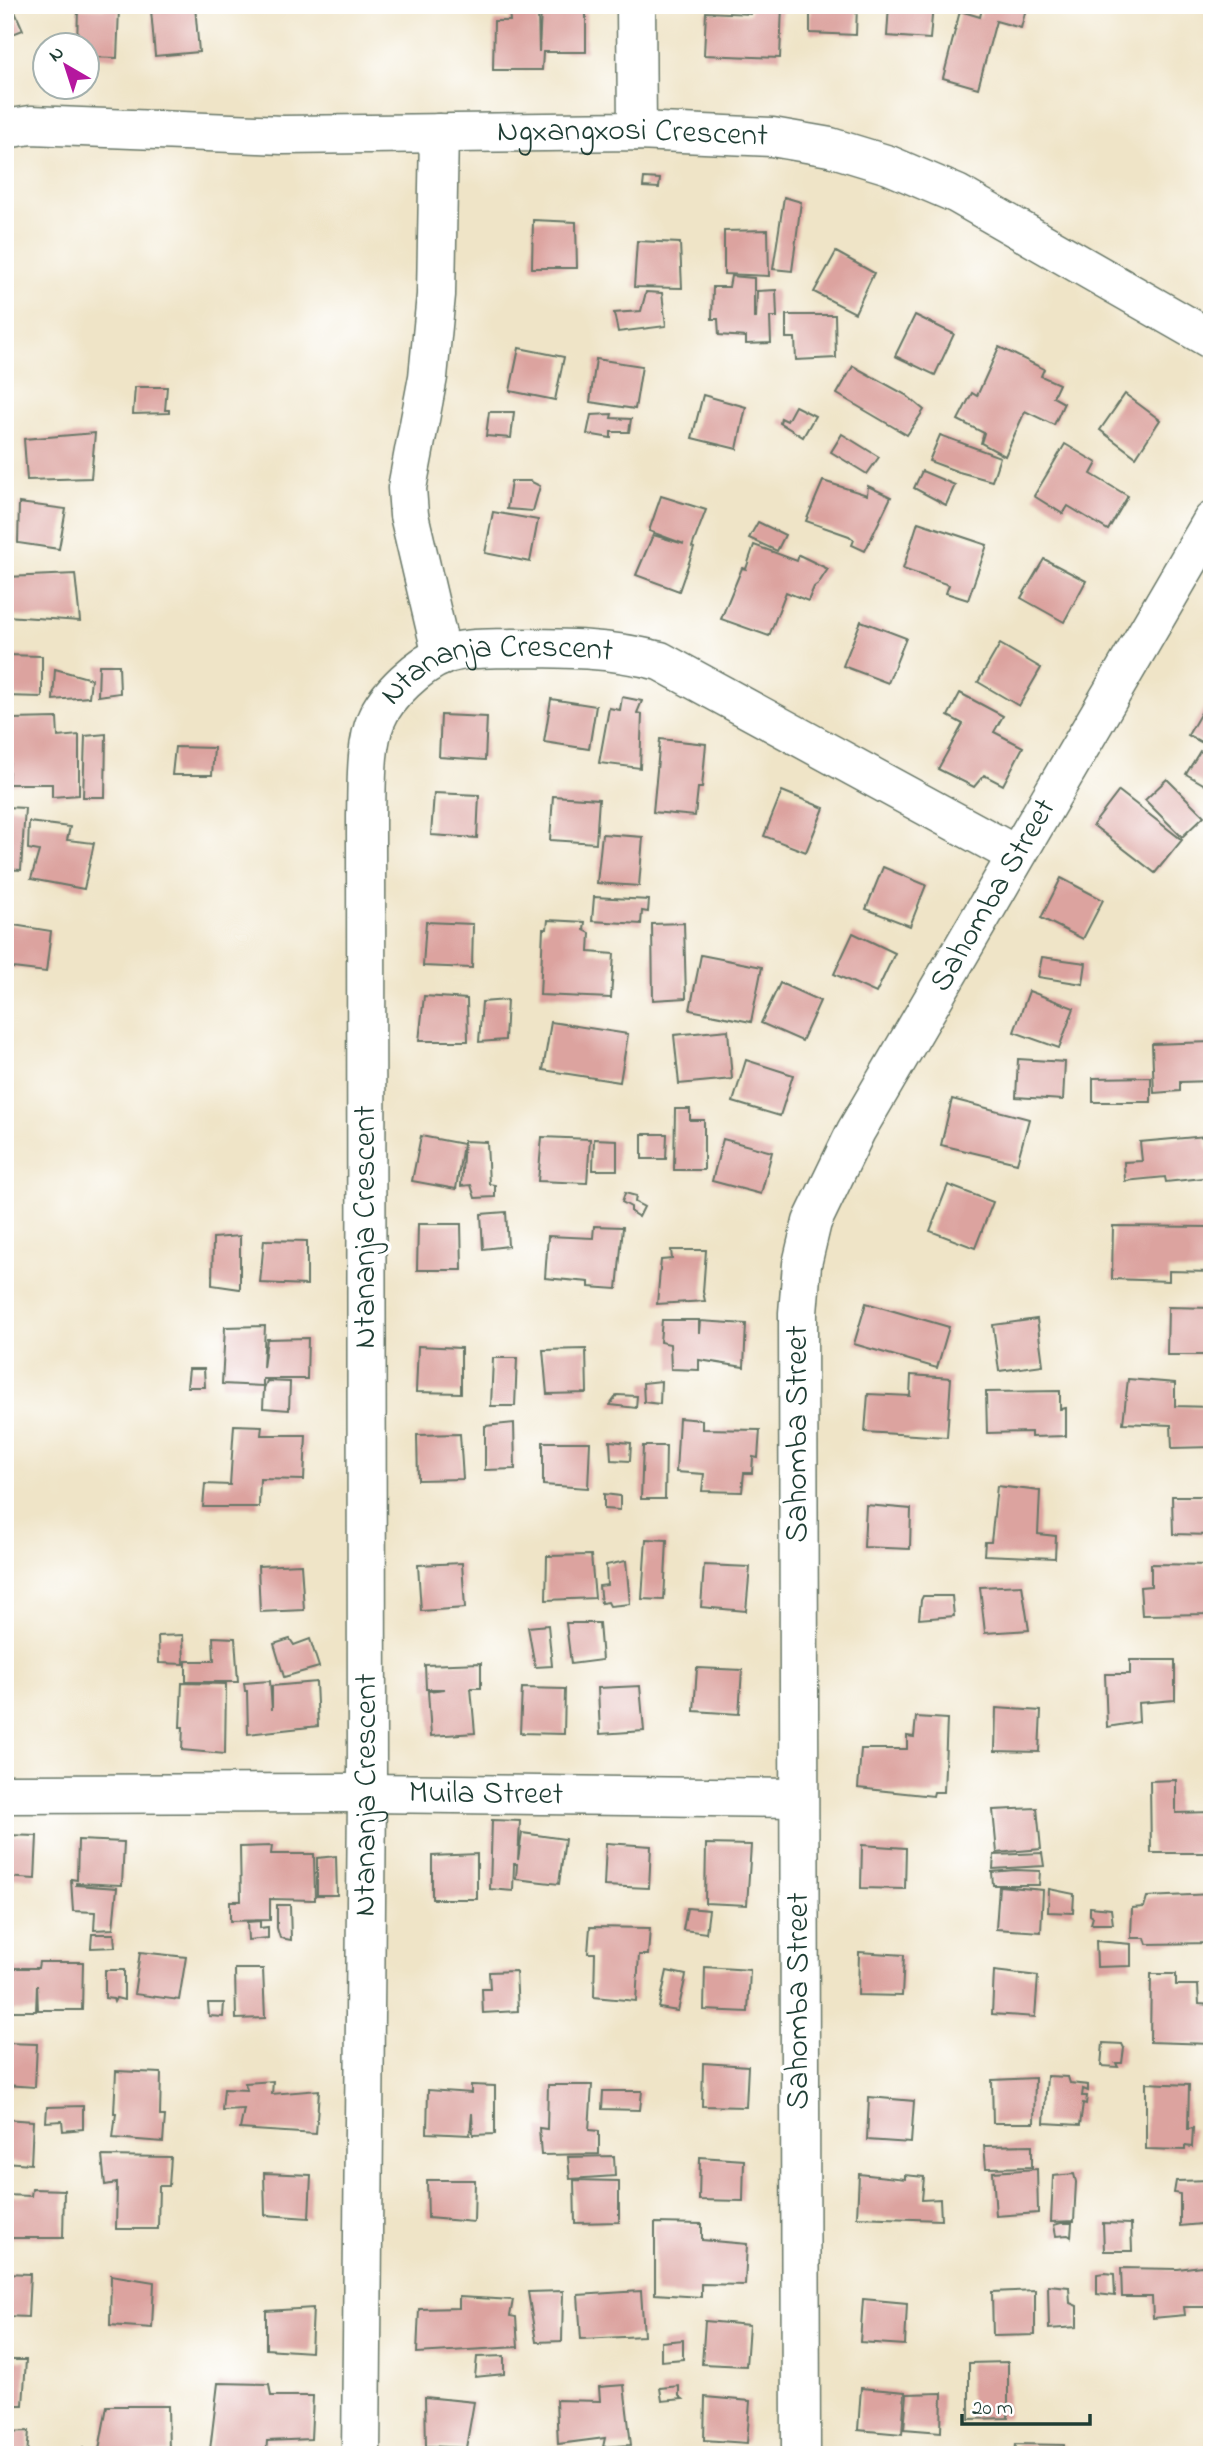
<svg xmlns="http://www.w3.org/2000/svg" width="1217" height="2460" font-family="'Indie Flower',sans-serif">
	<rect width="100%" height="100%" fill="#fff"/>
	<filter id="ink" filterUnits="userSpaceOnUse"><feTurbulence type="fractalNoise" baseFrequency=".0143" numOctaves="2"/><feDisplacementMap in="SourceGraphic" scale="14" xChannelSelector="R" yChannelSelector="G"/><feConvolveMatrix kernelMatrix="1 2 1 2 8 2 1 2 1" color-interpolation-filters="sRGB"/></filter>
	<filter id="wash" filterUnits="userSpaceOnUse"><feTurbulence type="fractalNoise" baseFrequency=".00686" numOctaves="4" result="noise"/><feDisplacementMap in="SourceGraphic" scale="28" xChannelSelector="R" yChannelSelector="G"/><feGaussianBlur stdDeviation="1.57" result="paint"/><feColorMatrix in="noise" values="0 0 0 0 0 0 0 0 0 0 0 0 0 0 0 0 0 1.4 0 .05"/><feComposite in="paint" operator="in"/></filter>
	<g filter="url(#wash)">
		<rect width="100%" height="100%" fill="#efe4c7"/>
		<g id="blocks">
			<!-- building -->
			<g fill="#dca39f">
				<path d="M5,5h7l11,25 -18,7z"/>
				<path d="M751,5h31l-2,53 -76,-3 2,-43 44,2z"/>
				<path d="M810,5h47l-1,30 -46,-2z"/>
				<path d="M889,5h44l-3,34 -43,-3z"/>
				<path d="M983,5h44l-6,23 -25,-7 -18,67 -35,-10 17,-67 20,6z"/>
				<path d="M195,6l4,46 -44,4 -4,-46z"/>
				<path d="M78,8l41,1 -2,49 -29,-1v-11h-11z"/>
				<path d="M586,9v43h-43l-1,18h-49l1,-49h16l-1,-11 29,2 1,40 2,-42z"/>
				<path d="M644,178l16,1 -1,9 -16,-1z"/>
				<path d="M784,197l17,5 -9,69 -19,-2z"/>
				<path d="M533,220l43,2 1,46h-45z"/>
				<path d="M768,230l1,46 -45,-2v-43z"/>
				<path d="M637,241l43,2 2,45 -48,-1z"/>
				<path d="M836,252l38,21 -19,40 -41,-21z"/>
				<path d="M731,276l23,2v40h2l1,-27 19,-1 1,27h-7l1,26 -25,1v-7l-27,-2 -1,-16h-6l1,-32h16z"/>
				<path d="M646,292l16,1 4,33 -48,6 -4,-19 27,-2z"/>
				<path d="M786,315h49l1,43 -40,2 -1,-22h-9z"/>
				<path d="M915,315l39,19 -19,41 -40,-19z"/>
				<path d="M999,347l45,22 -3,7 18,8 -6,13 11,6 -10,22 -29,-14 -20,45 -24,-13 3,-10 -26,-13 14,-27 5,3z"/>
				<path d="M519,348l45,9 -9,43 -45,-9z"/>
				<path d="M596,359l46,7 -7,43 -45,-7z"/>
				<path d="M853,366l53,29 18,15 -17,25 -70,-41z"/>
				<path d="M135,387h32l-2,23h4v3l-36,1z"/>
				<path d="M1125,394l35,26 -24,37 -36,-27z"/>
				<path d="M703,395l43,12 -9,42 -45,-11z"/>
				<path d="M795,406l20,10 -12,21 -23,-14 1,-5 6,3z"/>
				<path d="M489,412h25l-3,26 -25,-2z"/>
				<path d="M612,414l-1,4 20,1 -2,13h-18v6l-24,-4 4,-19z"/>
				<path d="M95,433l-4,45 -64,2 -3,-41z"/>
				<path d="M842,434l37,23 -12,17 -36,-22z"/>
				<path d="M940,435l60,22 -8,24 -33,-9 -30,-11z"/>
				<path d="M1065,444l32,19 -6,11 37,22 -20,34 -40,-24 -5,8 -29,-18z"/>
				<path d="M922,471l33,14 -9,20 -32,-17z"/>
				<path d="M511,481h19l10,5 -7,25 -26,-2z"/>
				<path d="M823,481l44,14 1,-9 23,11 -26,54 -13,-6 2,-5 -5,-4 -43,-15z"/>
				<path d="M661,496l45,14 -14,37 2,1 -15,43 -43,-16 17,-40 31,9 -35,-13z"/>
				<path d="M19,503l47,6 -7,40 -41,-6z"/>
				<path d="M493,512l45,8 -8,42 -45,-9z"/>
				<path d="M758,522l27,13 -8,16 -28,-13z"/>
				<path d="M918,522l69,23 -19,55 -22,-7 3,-8 -46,-16z"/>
				<path d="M754,545l43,16 2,-6 29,14 -10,15 -4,3 -6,14 -22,-9 -17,44 -48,-17 21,-51 4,1z"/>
				<path d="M1044,559l42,22 -22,41 -43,-24z"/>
				<path d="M75,574l5,47 -74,-5 1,-39z"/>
				<path d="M861,621l45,17 -18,45 -45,-17z"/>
				<path d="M1000,644l41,24 -22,38 -41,-24z"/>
				<path d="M5,655l37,1v41l-37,-1z"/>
				<path d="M99,665h20l1,28 -22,3z"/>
				<path d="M55,669l36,10 -2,18 -36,3z"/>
				<path d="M960,693l43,23 -9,16 29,15 -20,38 -19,-10 -10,12 -36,-18 25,-45 -15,-8z"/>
				<path d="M622,697l20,4 -5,12 5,1 -2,54 -41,-5 10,-55 11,2z"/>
				<path d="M1210,697l2,1v50l-24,-13z"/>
				<path d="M551,699l45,7 -7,43 -45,-7z"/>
				<path d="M441,715l46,2 -2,43 -46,-3z"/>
				<path d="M57,718l1,19 21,-2v60l-27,2v-13h-44l4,-65z"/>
				<path d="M106,734l-1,63h-22l2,-61z"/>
				<path d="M660,739l46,5 -4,44h-4l-3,28 -42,-4z"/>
				<path d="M175,747l39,1 -2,27h-40z"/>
				<path d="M1200,751l12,7v31l-26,-15z"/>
				<path d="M1167,779l37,37 -22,21 -37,-37z"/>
				<path d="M782,791l42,17 -18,44 -42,-16z"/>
				<path d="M1119,791l63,49 -27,33 -62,-48z"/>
				<path d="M434,793l45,2 -2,43 -46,-3z"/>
				<path d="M553,796l46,3 -3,44 -46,-3z"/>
				<path d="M5,807l20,1 -4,62 -16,-1z"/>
				<path d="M29,822l41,5 -3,13 27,3 -10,46 -53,-10 8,-28 -11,-2z"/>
				<path d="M602,834l41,3 -4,49 -42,-3z"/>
				<path d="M883,867l43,18 -16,41 -44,-17z"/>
				<path d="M1061,878l42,22 -20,39 -42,-21z"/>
				<path d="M594,897l55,3 -1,12 -6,-1 -1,13 -49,-3z"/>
				<path d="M548,920l37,2 -1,8 6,3 -1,19 25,2 -3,44 -71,-3 3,-66h4z"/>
				<path d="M426,922l47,2 -1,44 -49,-2z"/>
				<path d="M684,923l2,75 -33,2 -1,-76z"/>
				<path d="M7,924l44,7 -5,41 -41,-5z"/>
				<path d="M853,933l42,20 -19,40 -42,-19z"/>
				<path d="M701,955l61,12 -11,55 -61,-12z"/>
				<path d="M1042,957l44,6 -3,21 -45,-7z"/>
				<path d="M780,983l40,18 -18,40 -41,-18z"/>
				<path d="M1029,991l45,17 -15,40 -45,-16z"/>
				<path d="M424,996l43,3 1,42h-49z"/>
				<path d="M507,1000l-2,40 -26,2 3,-40z"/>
				<path d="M551,1022l77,12 -8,48 -77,-12z"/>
				<path d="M728,1030l4,49 -53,5 -5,-49z"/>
				<path d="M1212,1042v39l-32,1v9l-26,2 -2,-49z"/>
				<path d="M1018,1059l47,3 -2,38 -47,-3z"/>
				<path d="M746,1060l47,15 -13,41 -47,-14z"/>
				<path d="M1151,1077v25h-58v-24z"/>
				<path d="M952,1099l77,20 -12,44 -76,-18z"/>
				<path d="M675,1109h15v11h14v50h-30z"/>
				<path d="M642,1134h25l-1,25h-24z"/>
				<path d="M421,1136l42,8 -7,45 -44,-8z"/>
				<path d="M1206,1136l1,14 5,-1v28l-46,5 -1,-5 -40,4 -1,-19 18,-1 -2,-19z"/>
				<path d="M542,1137l48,2 -3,44 -49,-2z"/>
				<path d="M594,1139l23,1v30h-24z"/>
				<path d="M723,1139l49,13 -11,42 -49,-13z"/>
				<path d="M464,1141l23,1 2,42 6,1v12l-20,1 -4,-13 -10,1z"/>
				<path d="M948,1185l45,17 -18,46 -45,-17z"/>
				<path d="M625,1193l11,3 -1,6 9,5 -5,10 -8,-5v-5l-9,-5z"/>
				<path d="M506,1212l2,34 -25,3 -2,-35z"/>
				<path d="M418,1224h43l1,46h-45z"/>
				<path d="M594,1226l29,1 -6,62 -28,-2v-5l-44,-4 3,-42 45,2z"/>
				<path d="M1113,1226l99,1v45l-43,-1v10l-57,-2z"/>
				<path d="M240,1236v53l-28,-4 1,-47z"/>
				<path d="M264,1240l43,1v44l-47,-2z"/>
				<path d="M671,1250h35l-3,42 2,9 -48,3 4,-44 11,-1z"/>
				<path d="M866,1303l83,24 -12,41 -83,-24z"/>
				<path d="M1168,1307l44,1v47h-45z"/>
				<path d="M1037,1319l6,46 -44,6 -6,-46z"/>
				<path d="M662,1320h37v13l1,-12 46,3 -2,43 -45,-7v10l-28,-1 -1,-25 -10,-2z"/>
				<path d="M265,1326l-2,42 4,-29 41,-1 -1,41h-44v7l-41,-2 3,-57z"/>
				<path d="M418,1346l43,2v45l-45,-1z"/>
				<path d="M586,1349l1,44 -40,1 -4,-44z"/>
				<path d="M493,1358h24l-2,48h-24z"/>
				<path d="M189,1369h15l1,18h-18z"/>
				<path d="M911,1375l40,3 -4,59 -82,-5 3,-38 42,2z"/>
				<path d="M1128,1379l47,4v23l37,1v40l-40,1 -1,-23 -48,-2z"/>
				<path d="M267,1381l23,1 -1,28 -26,-2 1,-20z"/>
				<path d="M661,1381l-1,23 -16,-2 -1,-19z"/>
				<path d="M1060,1391v18l6,-1v28l-35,1v-5l-44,1 -1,-41z"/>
				<path d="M617,1395l20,1 -1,12 -26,-3z"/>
				<path d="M679,1418l23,2v9l58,1 -2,28 -5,-1 -1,16h-8l-2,19 -40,-1 2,-17 -28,-2z"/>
				<path d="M514,1423l1,46 -30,1v-44z"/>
				<path d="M234,1425l28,1 -1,9h45l-2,45 -44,-1 -1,28h-56l2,-23 25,1z"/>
				<path d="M460,1434l3,45 -45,1 -1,-45z"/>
				<path d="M610,1441l21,2 -1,18 -19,-1z"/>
				<path d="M543,1442h47l-2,46 -45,-3z"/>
				<path d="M643,1446h23l-1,53h-24z"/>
				<path d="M997,1486l43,5 -2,43 18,2 -1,22 -71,-3 1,-13h6z"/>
				<path d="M604,1494l16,2v14l-16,-1z"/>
				<path d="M1172,1496h40v39l-39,-1z"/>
				<path d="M866,1505l45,4 -1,40 -46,-2z"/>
				<path d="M646,1539l21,1 -3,60 -22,-1z"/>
				<path d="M591,1555l4,43 -49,2 1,-44z"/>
				<path d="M626,1561l4,43 -20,2 -2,-4 -7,1 -2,-17 8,-1 -1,-20z"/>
				<path d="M462,1563l3,45 -44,3 -3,-46z"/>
				<path d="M301,1564l3,46 -44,2 -2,-46z"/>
				<path d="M1151,1564l61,1v49l-70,1 -2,-28 11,-1z"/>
				<path d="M704,1565l46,2 -4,44 -45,-4z"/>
				<path d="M1022,1585l7,45 -44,3 -5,-46z"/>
				<path d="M923,1596h29l2,20 -35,3 2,-19z"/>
				<path d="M566,1623h33l3,37 -31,4z"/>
				<path d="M548,1625l4,41 -17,1 -7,-40z"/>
				<path d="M183,1635l1,29 -25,-1 -1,-27z"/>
				<path d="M213,1637l22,1 3,44h-52v-21h28z"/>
				<path d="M290,1639l4,6 16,-6 9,28 -35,10 -10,-33z"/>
				<path d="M1130,1660h45v40l-37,3 1,19 -32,5 -2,-53h25z"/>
				<path d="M481,1663v25h-10l4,45 -44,3 -3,-45 17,-2h-19l-1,-24z"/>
				<path d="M697,1668l45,2 -3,44 -45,-3z"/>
				<path d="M270,1681l2,29v-24l44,-4 2,44 -70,8 -1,-43h-2l-1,-8z"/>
				<path d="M182,1683l44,1 -1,70 -43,-4 1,-23h-3z"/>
				<path d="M640,1686l4,45 -44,3 -2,-46z"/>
				<path d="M522,1688l43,1 -1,45 -44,-1z"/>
				<path d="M996,1708l45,3 -2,41 -44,-1z"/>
				<path d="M916,1717l31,2 -3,73h-10l-1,4 -75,-8 3,-39h46v-13l7,1z"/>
				<path d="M1176,1780v33l36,-1v41h-61l-1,-72z"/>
				<path d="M1037,1808l4,41 -44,4 -4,-43z"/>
				<path d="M492,1820l28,1 -2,39 4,-27 43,6 -6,45 -43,-5 1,-15h-3l-1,27 -23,-2z"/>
				<path d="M5,1835l32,1 -2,43 -30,-2z"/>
				<path d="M78,1840l46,2 -2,43 -46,-2v2l41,3 -4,41 -19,1 1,-18 -22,-1 -2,-32 6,1z"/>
				<path d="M606,1843l45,3 -2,42 -45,-2z"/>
				<path d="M706,1844l45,1 -4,60 -42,-2z"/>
				<path d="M862,1845l44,3 -1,41 -44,-1z"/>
				<path d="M272,1846l-1,8h43l1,46 -45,-1v21l-40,1v-20h11l-1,-54z"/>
				<path d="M1042,1853l2,13 -51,3 1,-14z"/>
				<path d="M477,1854v45h-45v-43z"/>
				<path d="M336,1856l1,39h-20v-37z"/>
				<path d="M1015,1870l25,1 -1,14h-46l-1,-13z"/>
				<path d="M999,1886l44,4 -2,42 -45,-3z"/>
				<path d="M1049,1889l25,5 -1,19 -25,-1z"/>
				<path d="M1212,1894v49l-65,1 -2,-6h-14l1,-30 12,-1 3,-10z"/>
				<path d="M277,1905h13l1,35 -11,-2 -3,-10z"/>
				<path d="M1090,1907l21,2 2,15h-22l2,-7 -3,-2z"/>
				<path d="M687,1908l22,2 -3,23 -23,-3z"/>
				<path d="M260,1921v7l8,-1v11l-20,2 -1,-18z"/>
				<path d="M590,1927l60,1 -2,27h-9l-3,46 -42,-4 1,-44h-7z"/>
				<path d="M92,1934h22l1,13 -24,1z"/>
				<path d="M1096,1941l35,3v22l-34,1z"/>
				<path d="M140,1952l46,5 -7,43 -45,-6z"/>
				<path d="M859,1952l45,3 -2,41 -44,-1z"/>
				<path d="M39,1962h44l-1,48h-44l-1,-25 -1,26h-31v-43h33z"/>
				<path d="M705,1967l45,3 -2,42 -44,-2z"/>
				<path d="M235,1969h28l2,49 -29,1z"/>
				<path d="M105,1970h19v30l-8,-2 -2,4 -1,-3 -8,-1z"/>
				<path d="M516,1971l2,40 -35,2 -1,-24h8l-1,-17z"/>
				<path d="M667,1971l19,4 -8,36 -19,-3z"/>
				<path d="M994,1971l44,5 -3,41 -43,-3z"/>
				<path d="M1151,1974h25v11h22l1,19 13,1v39l-62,-2z"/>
				<path d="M208,2003h16l-1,14 -14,-1z"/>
				<path d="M5,2043l32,1 -2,43 -30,-2z"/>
				<path d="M1103,2043l19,1 2,4 -2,15h-6l2,4 -17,-1z"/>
				<path d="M703,2063l45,3 -2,41 -44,-1z"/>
				<path d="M116,2071l45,2 -1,43h5l-2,26 -50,-4 3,-25h-2z"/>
				<path d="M1047,2076l21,1 2,6 18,2v6l-5,-2 -1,7h5l-1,8 -3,-1 -3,22 -36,-2z"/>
				<path d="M1035,2078l-1,45h-41l-1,-43z"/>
				<path d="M273,2081l-1,13 47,-4 -3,44 -76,-5 4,-20 -22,1 2,-21 23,1 -2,-7z"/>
				<path d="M1146,2083l43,2 -1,44 5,-1 -1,19 -7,-1v4l-39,-1z"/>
				<path d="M471,2085l24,1v48l-22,1 -1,-22 -2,22 -43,-2 1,-43 43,3z"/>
				<path d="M548,2085h44l-3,45 10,1v23l-58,1 -2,-27 8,1z"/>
				<path d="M603,2091h39l-2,19 -38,-1z"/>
				<path d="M869,2097l45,4 -3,42 -44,-3z"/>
				<path d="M83,2106v23l-20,2 -1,-10 -16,1 1,-15z"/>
				<path d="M5,2119l28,2 -2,43 -26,-2z"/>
				<path d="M1032,2145v22l-46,1 -2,-22z"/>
				<path d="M102,2156l69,1 -2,29h-10l-1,43h-42l1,-46 -12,2z"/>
				<path d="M614,2156l1,20 -45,3 -2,-22z"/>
				<path d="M700,2157l44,3 -1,41 -44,-1z"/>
				<path d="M1037,2169l1,44 -42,3 -3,-44z"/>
				<path d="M264,2173l47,2 -2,43 -44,-3z"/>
				<path d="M859,2174l46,5v-4l19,2 -2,23 18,-1 1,21 -84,-3z"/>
				<path d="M1074,2174l2,8 -2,39 -23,1 2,-46z"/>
				<path d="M427,2180h48l-1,42 -46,-4z"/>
				<path d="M574,2180l45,1v41l-44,1z"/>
				<path d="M1212,2180v43l-32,3v-32l-6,-1 2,-12z"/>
				<path d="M32,2189l32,1 -1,48h-58v-43l26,1z"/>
				<path d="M655,2223l47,1v16l45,4 -2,41 -44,-1v13l-46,-3z"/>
				<path d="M1061,2223h11l-1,14 -3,-2 -12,1 -2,-11z"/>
				<path d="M1103,2223l28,1 1,27h-28z"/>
				<path d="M1201,2266l11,1v40h-28l1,8 -32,3 -1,-21h-30l-1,-29 57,1z"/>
				<path d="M5,2273l25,1 -2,43 -23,-1z"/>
				<path d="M1104,2273l10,1 1,22 -18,-2v-20z"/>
				<path d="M111,2275l43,7 -2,46 -42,-3z"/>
				<path d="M1048,2285l21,2 1,16 7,3v21l-28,2z"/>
				<path d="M1035,2290v45l-42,1 -1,-44z"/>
				<path d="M563,2291l-1,50 -26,1 -8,-50z"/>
				<path d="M641,2291l3,45 -63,3 -3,-44z"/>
				<path d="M459,2297l54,3 -3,16 6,1 2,30 -101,6 2,-44 40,-1z"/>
				<path d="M863,2299l44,4 -2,42 -45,-3z"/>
				<path d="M313,2308l-2,44 -45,-3v-38z"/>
				<path d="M705,2321l44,4 -3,41 -44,-2z"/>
				<path d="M683,2340v19l-22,2v-19z"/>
				<path d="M504,2356v18l-29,3 2,-20z"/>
				<path d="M5,2360h21l-3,45h-18z"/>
				<path d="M1008,2362v56l-39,1v-56z"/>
				<path d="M218,2383l51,1 2,12h42l-2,43 -44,2 -1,13 -56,-4z"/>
				<path d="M624,2385l7,60 -28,2 2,-9 -47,6 -2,-44 44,1 -1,-14z"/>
				<path d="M679,2386v10l4,3 -21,2 -2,-13z"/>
				<path d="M861,2388l44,4 -3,42 -44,-4z"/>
				<path d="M942,2393l-1,39 -37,-3 3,-35z"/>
				<path d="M425,2397l49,5 -8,46 -40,-2z"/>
				<path d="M705,2397l45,4 -3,42 -43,-3z"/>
				<path d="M107,2406h61l1,46 -71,3z"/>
				<path d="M29,2431l-2,24h-22v-23z"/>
				<path d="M1016,2444l48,1v10h-49z"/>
				<path d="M83,2448v7h-40v-5z"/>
			</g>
		</g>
	</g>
	<g filter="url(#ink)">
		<use href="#blocks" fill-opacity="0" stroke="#687767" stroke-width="2"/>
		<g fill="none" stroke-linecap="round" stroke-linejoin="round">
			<defs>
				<g id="minor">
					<path d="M636,5l1,126"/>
					<path id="s1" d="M5,129l26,-4 252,10 354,-4 135,6 58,10 59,18 68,29 255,146"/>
					<path d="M439,133l-3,162 -8,82 -21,111 2,27 33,141"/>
					<path id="s2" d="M5,1794l362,-1 431,5"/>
					<path id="s3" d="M361,2455l6,-662 -1,-978c1,-29 -1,-69 10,-95 10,-25 44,-56 68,-65 22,-8 46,-6 69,-7 53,0 95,0 147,13l356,194"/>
					<path id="s4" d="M801,2455l-3,-1142 4,-49 10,-42 44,-91 356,-610"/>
				</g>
			</defs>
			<!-- minor casing -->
			<use href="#minor" stroke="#687767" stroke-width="41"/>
			<!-- minor -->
			<use href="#minor" stroke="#fff" stroke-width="38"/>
		</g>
	</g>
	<g text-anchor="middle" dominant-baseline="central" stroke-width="7" stroke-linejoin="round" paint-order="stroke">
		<!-- street labels -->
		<g font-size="32" fill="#1f3d34" stroke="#fff">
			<text stroke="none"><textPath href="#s1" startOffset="628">Ngxangxosi Crescent</textPath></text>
			<text stroke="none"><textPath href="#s3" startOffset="1880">Ntananja Crescent</textPath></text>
			<text stroke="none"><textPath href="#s4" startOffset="1608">Sahomba Street</textPath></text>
			<text transform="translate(366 1227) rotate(-90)">Ntananja Crescent</text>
			<text transform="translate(798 1434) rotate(-90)">Sahomba Street</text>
			<text stroke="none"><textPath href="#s3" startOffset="660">Ntananja Crescent</textPath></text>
			<text stroke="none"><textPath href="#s2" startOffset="481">Muila Street</textPath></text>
			<text transform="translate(799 2001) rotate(-90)">Sahomba Street</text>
		</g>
	</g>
	<!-- margin -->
	<rect width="1217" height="2460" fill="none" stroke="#fff" stroke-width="28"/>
	<!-- north arrow -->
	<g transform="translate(66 66) rotate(321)"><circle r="33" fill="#ffffff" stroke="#a5b1ae" stroke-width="2"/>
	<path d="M0-5L12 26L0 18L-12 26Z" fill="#b5179e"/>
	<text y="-10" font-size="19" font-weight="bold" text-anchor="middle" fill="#1f3d34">N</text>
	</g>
	<!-- scale -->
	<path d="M962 2414v10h128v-10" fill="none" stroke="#1f3d34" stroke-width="3.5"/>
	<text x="972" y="2414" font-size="21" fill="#1f3d34" stroke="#ffffff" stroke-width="5" paint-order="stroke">20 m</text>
</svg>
